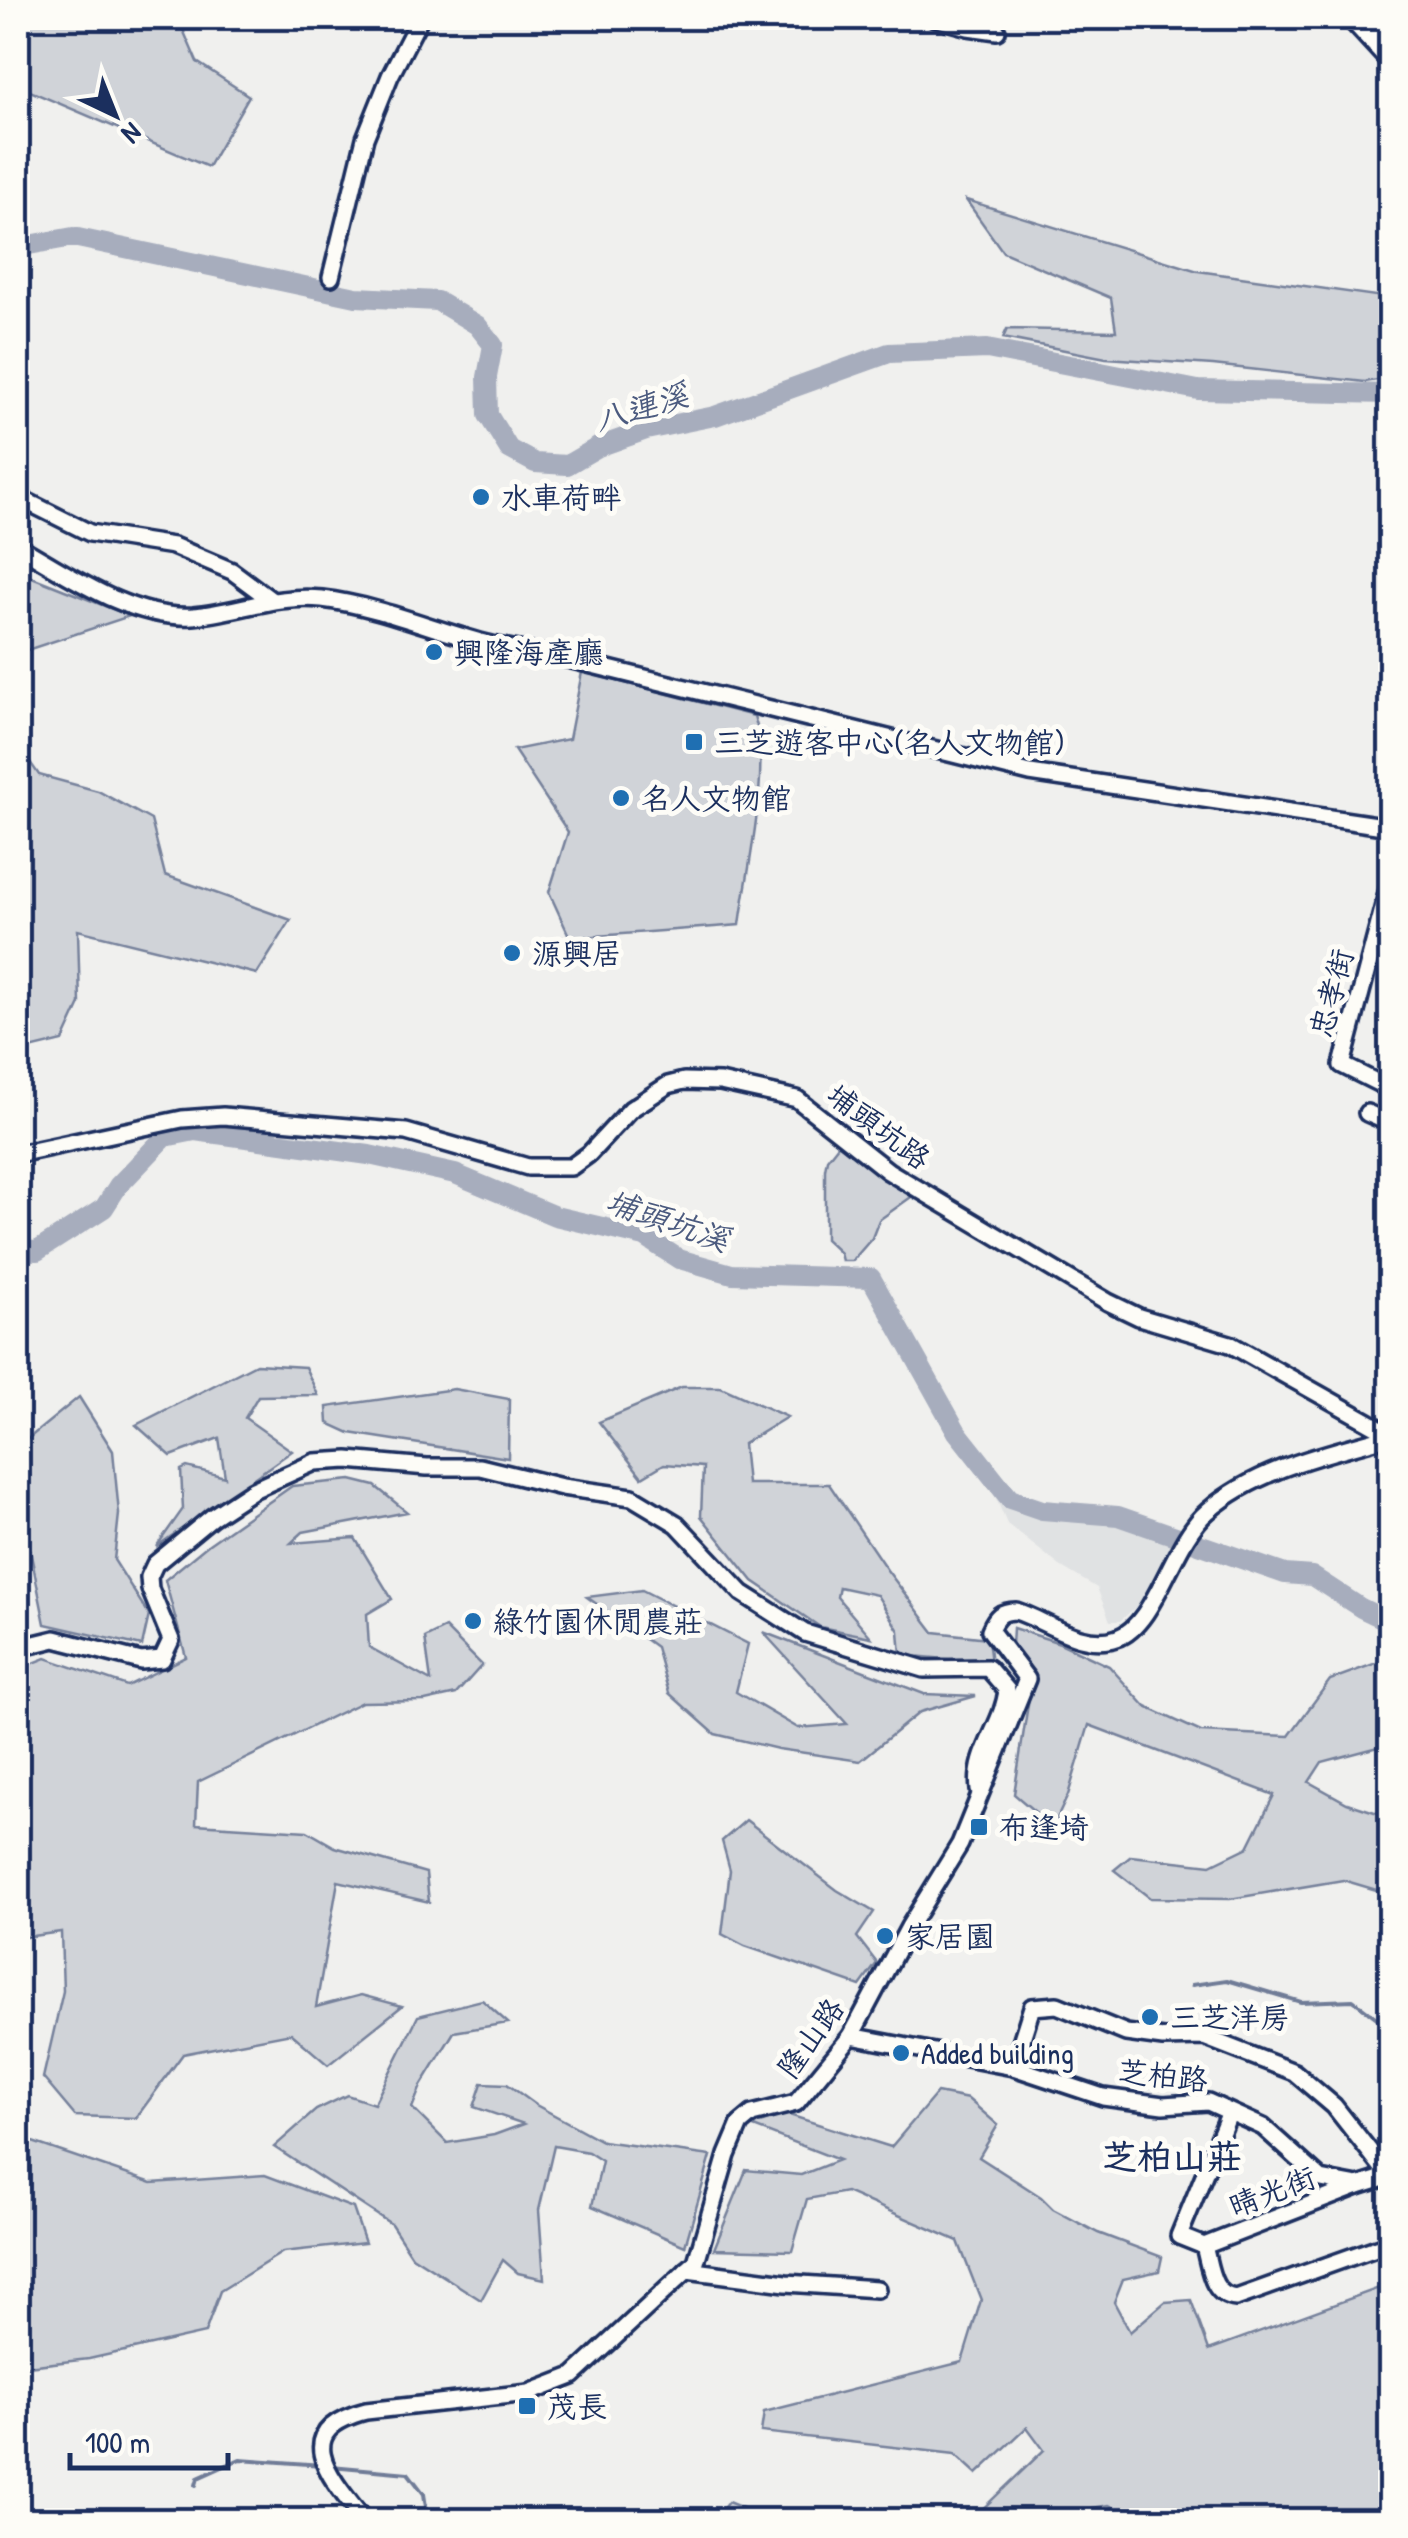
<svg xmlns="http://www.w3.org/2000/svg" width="1408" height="2538" font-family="'Patrick Hand','LXGW WenKai TC',sans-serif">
	<rect width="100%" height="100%" fill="#f0f0ee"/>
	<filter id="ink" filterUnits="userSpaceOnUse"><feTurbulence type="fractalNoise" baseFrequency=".01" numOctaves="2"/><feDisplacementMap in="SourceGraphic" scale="20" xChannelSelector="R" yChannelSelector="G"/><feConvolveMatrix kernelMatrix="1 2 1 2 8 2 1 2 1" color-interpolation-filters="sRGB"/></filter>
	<g filter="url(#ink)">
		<!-- built -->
		<path fill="#e0e2e3" d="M999,1493l13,10 22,8 66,6 38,9 38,17 -13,28 -23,32 -20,18h-10l-13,-33 -37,-22 -53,-42 -12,-28z"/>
		<!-- green -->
		<g fill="#d0d3d8" stroke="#76819b" stroke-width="2.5">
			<path d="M18,18h160l19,44 52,34 -41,71 -190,-81z"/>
			<path d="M966,200l232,71 192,27v80l-25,4 -152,-17 -107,-7 -103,-20 4,-9 109,2 -5,-33 -108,-46z"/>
			<path d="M18,569l14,8 98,39 -112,37z"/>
			<path d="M582,672l172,44c18,50 -7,153 -14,209l-170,13 -21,-46 19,-60 -54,-82 55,-11z"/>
			<path d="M18,745l21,30 59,16 53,29 14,55 126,45 -34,54 -179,-44 2,74 -17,37 -45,11 3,-82 -3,-3z"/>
			<path d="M842,1140l72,55 -35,25 -7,18 -20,23h-10l-2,-8 -15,-14v-70l2,-10z"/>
			<path d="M256,1364l49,3 13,28 -60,1 -13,22 47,33 -136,96 27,-38 -2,-39 6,-3 38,10 -6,-39 -48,18 -35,-31z"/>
			<path d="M682,1387h39l66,30 -44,27 4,40h82l58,86 47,62 54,6 3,25 -90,-8 -2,-24 -22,-36 -38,-8 -2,10 34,40 -51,-10 -67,-46 -52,-65 2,-49 -39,-3 -22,13 -43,-55z"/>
			<path d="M454,1389l55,10 -1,59 -158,-25 -22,-10 -1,-16z"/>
			<path d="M79,1397l34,54 6,63 -5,46 35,55 -7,31 -97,-22 -21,-104 -6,-2v-82l6,6z"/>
			<path d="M351,1480l24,6 32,26 -104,20 -12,11 64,-5 37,61 -25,15 2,33 62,34 -6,-43 20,-10 37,37 -26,29 -31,7 -63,1 -164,80 -2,42 111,7 28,16 91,26 3,29 -91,-21 -22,126 45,-12 41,11 -74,59 -37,-32 -108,21 -47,64 -61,-2 -32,-38 20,-87 -2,-59 -43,6v-269l28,-11 81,28 59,-29 -21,-77 44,-36 83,-58z"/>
			<path d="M642,1590l106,54 -12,48 62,36 49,-4 -84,-92 161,62 52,2 -56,16 -60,49 -82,-12 -63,-15 -46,-41 -13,-46 -69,-50z"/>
			<path d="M1013,1628l47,15 49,23 37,41 55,25 88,4 41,-56 60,-22v86l-68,18 -13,20 38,21 43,14v77l-47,-14 -113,19 -80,-1 -36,-28 17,-14 80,9 37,-18 26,-52 -185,-70 -21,70 -15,32 -39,-33 19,-122 -21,-27z"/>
			<path d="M746,1820l91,70 37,22 -17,25 20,26 -17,23 -115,-40 -23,-12 8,-64 -8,-29z"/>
			<path d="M482,2000l26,23 -54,9 -33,54 -9,22 35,35 47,-8 30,-11 -50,-17 8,-24 25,1 29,21 66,36 109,15 -26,90 -93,-40 10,-45 -14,-9 -34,-6 -15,64 5,69 -26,-6 -15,-13 -22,40 -69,-44 -21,-32 -117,-77 42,-37 31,-15 27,9 44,-88z"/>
			<path d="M937,2093l31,6 30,26 -19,32 62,40 12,12 45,24 64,24 -3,14 -36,8 -9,23 16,30 35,-30 26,-2 18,50 181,-66v236h-249l-32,-15 -85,15h-53l73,-70 -17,-23 -50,47 -22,-20 -194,-22 3,-20 198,-50 19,-62 -23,-59 -112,-49 -39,7 -15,52 -78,-2 32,-79 55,5 38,-15 -88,-34 35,-12 105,33z"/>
			<path d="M18,2137l134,46 113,-8 88,33 12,35 -82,9 -63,39 -15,42 -116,26 -71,8z"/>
			<path d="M728,2502l44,18h-58z"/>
		</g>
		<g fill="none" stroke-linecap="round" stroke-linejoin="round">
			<!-- stream -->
			<g stroke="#6f7b97" stroke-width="4">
				<path d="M1192,1985l35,-5 74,22 52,-2 37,28"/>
				<path d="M331,2466l77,7 16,21 4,26"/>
				<path d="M196,2485l2,-7 42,-19 82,6"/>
				<path d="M183,2520l4,-8"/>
			</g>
			<!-- river -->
			<g stroke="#a7adbd" stroke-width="20">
				<path d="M18,247l55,-10 283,60 81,4 40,24 16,20 -6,32 1,38 21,34 26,14 32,2 31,-18 48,-17 69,-14 174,-63 98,-4 211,41 192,4"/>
				<path d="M18,1250l19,1 67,-43 14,-22 47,-49 30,-6 174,24 86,19 100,42 90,21 34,22 53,15 139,4 86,154 53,67 32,11 76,6 167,58 27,2 49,32 29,14"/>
			</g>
			<defs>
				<g id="minor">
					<path d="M935,18l33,9 29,4"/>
					<path d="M331,277l34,-139 25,-62 30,-58"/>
					<path d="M18,497l72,36 83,13 59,25 39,29"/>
					<path d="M18,546c51,29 113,74 175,70 45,-4 84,-22 129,-17 58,7 114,32 170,46 23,5 46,8 68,12l470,116 360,54"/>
					<path d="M1390,882l-48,183 48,24"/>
					<path d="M1367,1113l23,10"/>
					<path d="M18,1154l164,-35 41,-3 183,16 122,35h43l18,-13 42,-45 37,-24 16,-4 36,1 77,17 91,72 220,131 31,15 91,27 160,90"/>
					<path d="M18,1648l37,-9 86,22 21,-2 9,-19 -21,-51 -1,-12 6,-13 57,-47 41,-27 62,-28 33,-2 79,7h53l82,20 70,10 45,27 65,69 63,40 119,36 64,-1 19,22c-4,36 -33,63 -28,100"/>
					<path d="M851,2036l162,31 90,30 60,8 45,-3 55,25 58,52 37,7 32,-10"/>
					<path d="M1013,2067l19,-60 25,-2 69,28 37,5 41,-1 90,35 40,34 55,70"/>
					<path d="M1204,2246c6,21 7,50 32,52l154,-55"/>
					<path d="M1204,2246l154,-60"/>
					<path d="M1204,2246l-25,-10 50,-122"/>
					<path d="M687,2270l99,13 91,6"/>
					<path d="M364,2520c-33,-41 -77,-89 2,-109l163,-18 44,-17 123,-114 31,-107 13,-31 12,-10 44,-11 55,-67 58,-109 51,-83 67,-165 -37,-49c6,-14 11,-19 26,-19 31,10 67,39 101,27 39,-13 55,-97 91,-127 49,-43 122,-58 182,-75"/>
				</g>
				<path id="major" d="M1353,18l37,40"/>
			</defs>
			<!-- minor casing -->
			<use href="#minor" stroke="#1b2f5e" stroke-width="22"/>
			<!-- major casing -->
			<use href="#major" stroke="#1b2f5e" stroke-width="28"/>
			<!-- minor -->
			<use href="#minor" stroke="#fdfcf7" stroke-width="15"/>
			<!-- major -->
			<use href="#major" stroke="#fdfcf7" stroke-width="20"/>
		</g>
	</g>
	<!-- markers -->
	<g fill="#1f6fb2" stroke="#fdfcf7" stroke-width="4">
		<circle cx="481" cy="497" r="10"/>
		<circle cx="434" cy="652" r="10"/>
		<rect x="684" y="732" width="20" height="20" rx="5"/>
		<circle cx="621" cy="798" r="10"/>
		<circle cx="512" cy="953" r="10"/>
		<circle cx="473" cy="1621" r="10"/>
		<rect x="969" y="1817" width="20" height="20" rx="5"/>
		<circle cx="885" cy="1936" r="10"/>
		<circle cx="1150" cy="2017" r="10"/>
		<circle cx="901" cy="2053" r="10"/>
		<rect x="517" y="2396" width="20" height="20" rx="5"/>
	</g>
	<g text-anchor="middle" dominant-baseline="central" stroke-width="10" stroke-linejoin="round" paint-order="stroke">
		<!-- poi labels -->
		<g font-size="30" fill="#1b2f5e" stroke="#fdfcf7" text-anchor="start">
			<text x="501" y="497">水車荷畔</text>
			<text x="454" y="652">興隆海產廳</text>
			<text x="714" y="742">三芝遊客中心(名人文物館)</text>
			<text x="641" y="798">名人文物館</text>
			<text x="532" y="953">源興居</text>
			<text x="493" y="1621">綠竹園休閒農莊</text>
			<text x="999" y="1827">布逢埼</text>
			<text x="905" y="1936">家居園</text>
			<text x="1170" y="2017">三芝洋房</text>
			<text x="921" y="2053">Added building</text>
			<text x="547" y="2406">茂長</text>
		</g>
		<!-- street labels -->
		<g font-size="30" fill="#1b2f5e" stroke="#fdfcf7">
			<text transform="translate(1331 993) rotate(-75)">忠孝街</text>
			<text transform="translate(879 1126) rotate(37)">埔頭坑路</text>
			<text transform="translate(810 2038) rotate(-54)">隆山路</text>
			<text transform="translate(1163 2075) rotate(6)">芝柏路</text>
			<text transform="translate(1272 2191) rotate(-21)">晴光街</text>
		</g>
		<!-- water labels -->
		<g font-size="32" font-style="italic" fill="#4c5b7f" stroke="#fdfcf7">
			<text transform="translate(641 407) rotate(-17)">八連溪</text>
			<text transform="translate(668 1220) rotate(19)">埔頭坑溪</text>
		</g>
		<!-- quarter labels -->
		<g font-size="35" font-weight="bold" fill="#1b2f5e" stroke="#fdfcf7">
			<text x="1172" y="2156">芝柏山莊</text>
		</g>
	</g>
	<!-- margin -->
	<rect width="1408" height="2538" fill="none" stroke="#fdfcf7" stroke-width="60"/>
	<rect x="30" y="30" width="1348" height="2478" fill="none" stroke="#1b2f5e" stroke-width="4" filter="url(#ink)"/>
	<!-- north arrow -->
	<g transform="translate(115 115) rotate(137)" stroke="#fdfcf7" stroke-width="8" paint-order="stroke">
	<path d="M0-8L18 38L0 25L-18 38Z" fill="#1b2f5e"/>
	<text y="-15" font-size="28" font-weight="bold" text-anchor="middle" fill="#1b2f5e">N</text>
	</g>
	<!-- scale -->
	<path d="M70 2453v15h158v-15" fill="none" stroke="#1b2f5e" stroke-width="5"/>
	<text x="85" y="2453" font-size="30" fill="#1b2f5e" stroke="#fdfcf7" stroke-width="8" paint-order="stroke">100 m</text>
</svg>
